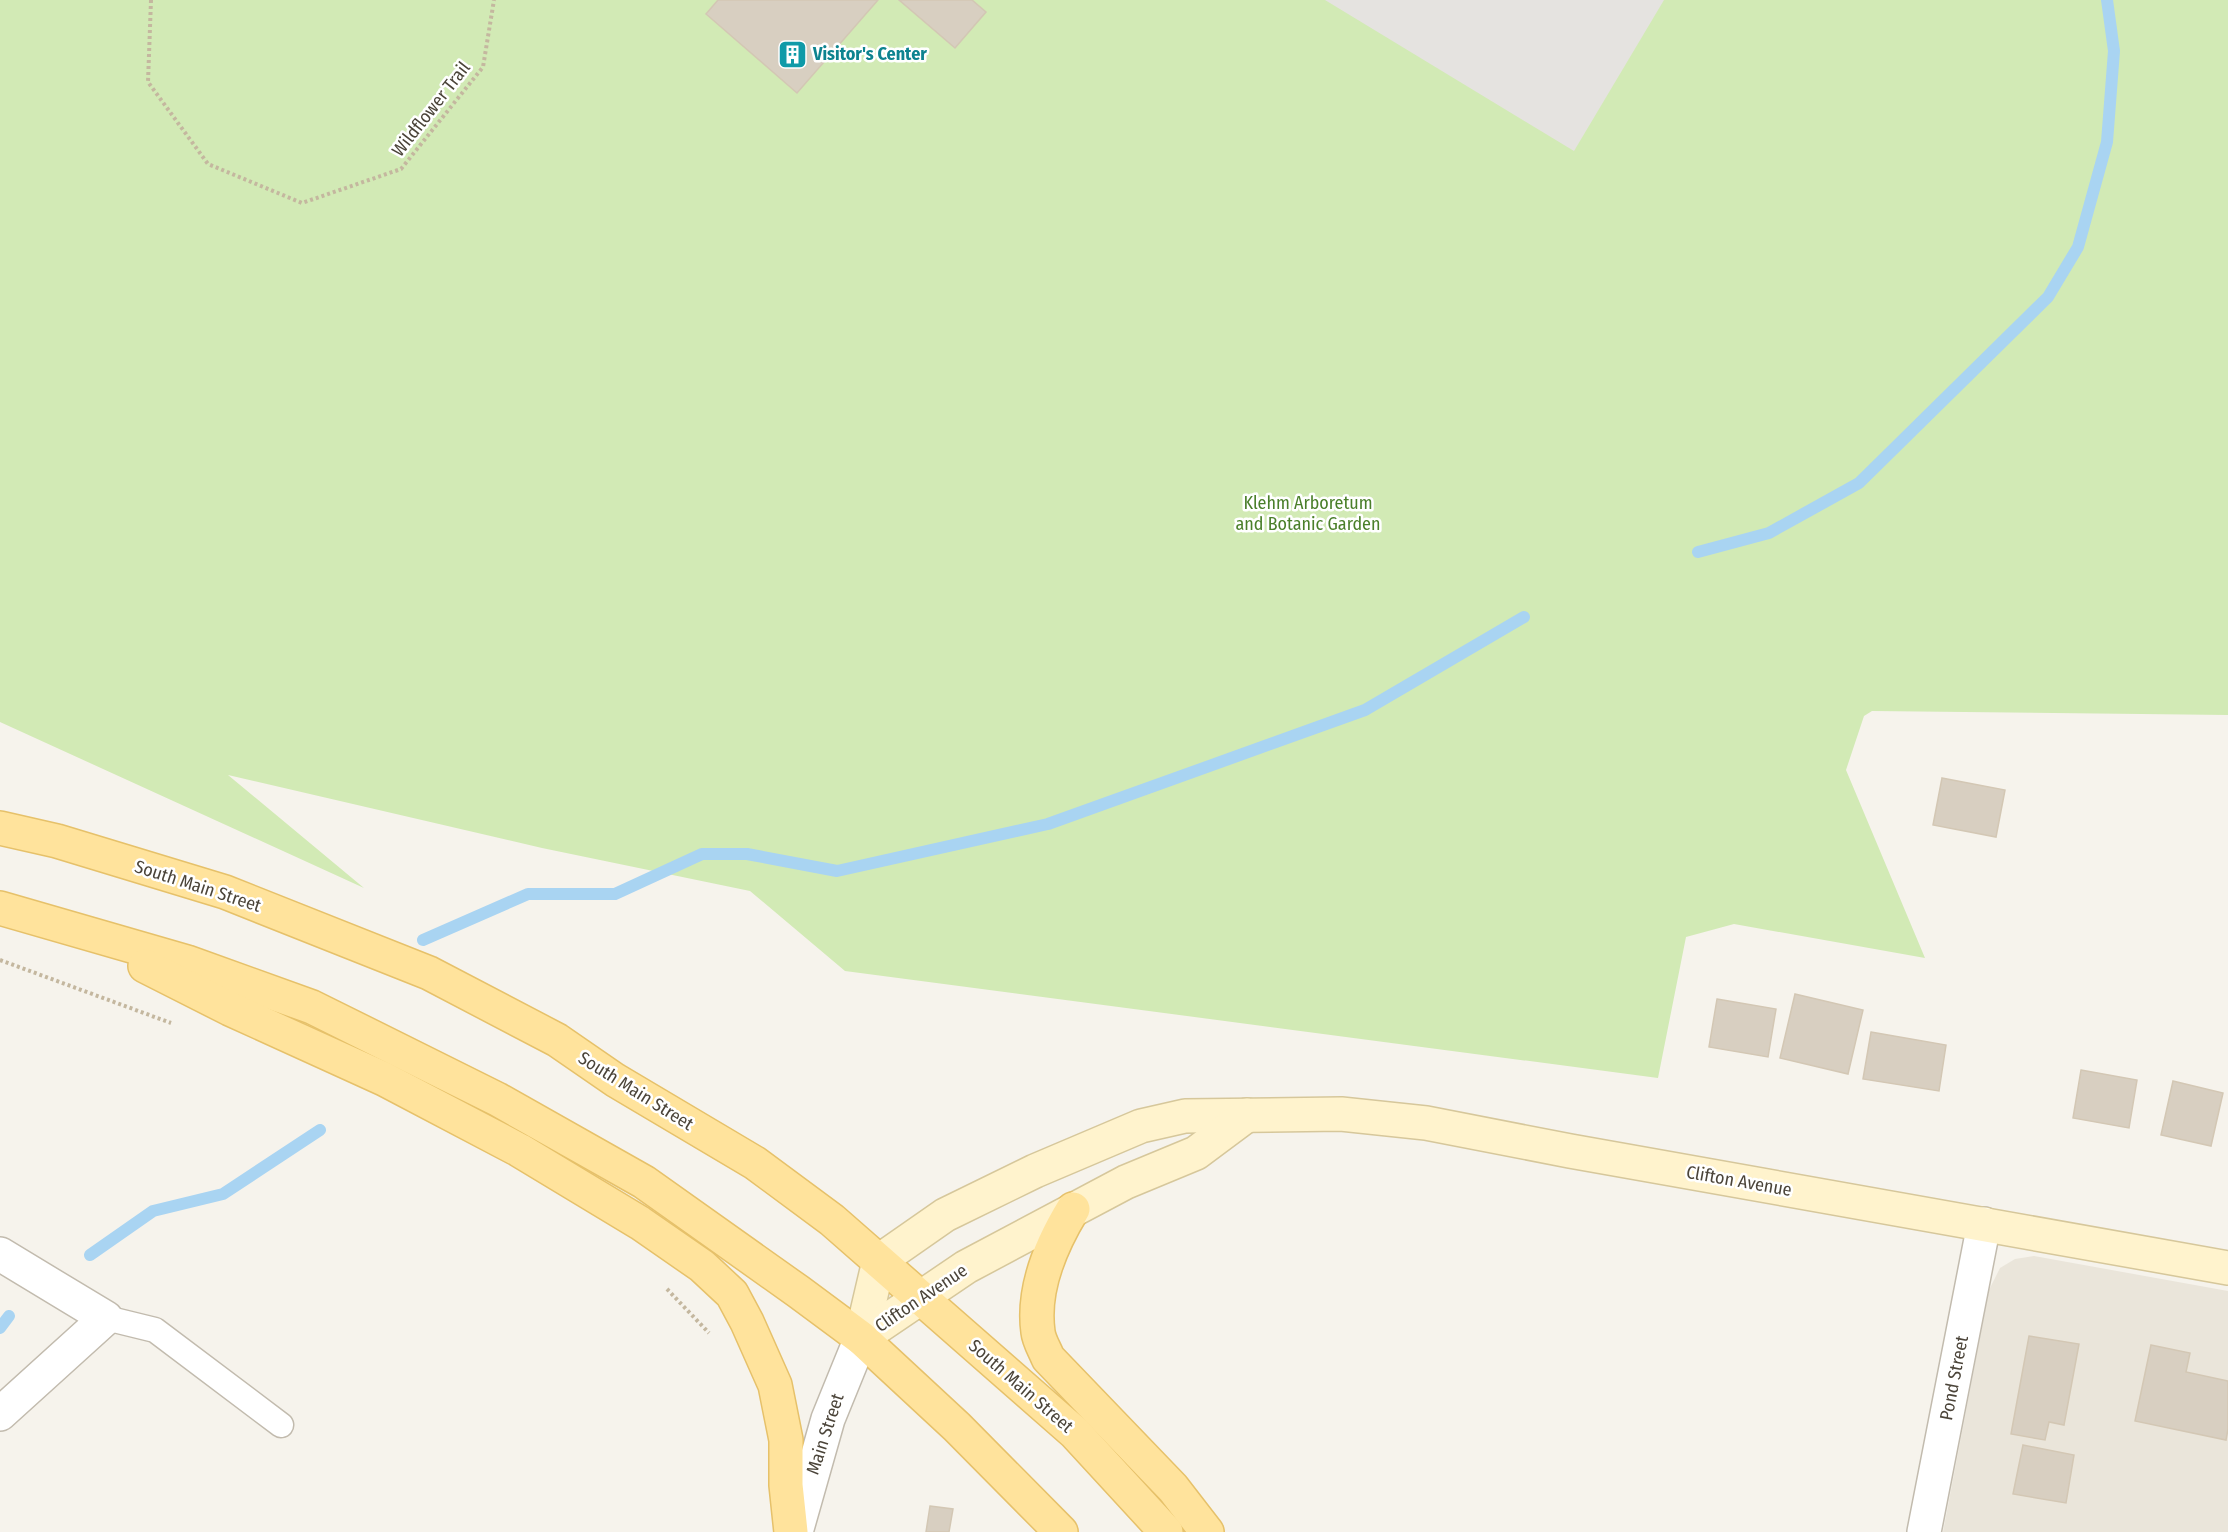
<svg xmlns="http://www.w3.org/2000/svg" width="2228" height="1532" font-family="'Fira Sans Condensed',sans-serif">
	<rect width="100%" height="100%" fill="#f6f3ec"/>
	<!-- residential -->
	<path fill="#eae5da" d="M2034,1256l194,35v241h-285l46,-242 11,-22 15,-9z"/>
	<!-- green -->
	<path fill="#d2eab5" d="M0,0h2228v715l-356,-4 -8,5 -18,54 79,188 -191,-34 -48,13 -28,141 -813,-107 -95,-80 -208,-43 -314,-73 136,113 -364,-166z"/>
	<!-- parking -->
	<path fill="#e5e3e0" d="M1325,0h339l-90,151z"/>
	<g fill="none" stroke-linecap="round" stroke-linejoin="round">
		<!-- stream -->
		<g stroke="#a9d4f2" stroke-width="12">
			<path d="M1698,552l71,-19 90,-50 189,-186 30,-50 29,-105 7,-91 -7,-51"/>
			<path d="M423,940l105,-46h87l87,-40h45l90,17 211,-47 317,-114 159,-93"/>
			<path d="M90,1255l63,-44 70,-17 97,-64"/>
			<path d="M0,1328l9,-12"/>
		</g>
	</g>
	<!-- building -->
	<g fill="#d8cfc1" stroke="#d3c7b4" stroke-width="1.5">
		<path d="M718,0h160l-81,93 -91,-79z"/>
		<path d="M899,0h73l14,12 -31,36z"/>
		<path d="M1942,778l63,12 -9,47 -63,-12z"/>
		<path d="M1795,994l68,16 -15,64 -68,-16z"/>
		<path d="M1717,999l59,10 -8,48 -59,-10z"/>
		<path d="M1871,1032l75,13 -7,46 -76,-12z"/>
		<path d="M2081,1070l56,10 -8,48 -56,-10z"/>
		<path d="M2173,1081l50,12 -12,53 -50,-11z"/>
		<path d="M2029,1336l50,8 -15,81 -15,-3 -4,18 -34,-6z"/>
		<path d="M2151,1345l39,8 -4,19 42,9v48l-2,11 -91,-19z"/>
		<path d="M2023,1445l51,10 -8,48 -53,-9z"/>
		<path d="M930,1506l23,3 -4,23h-23z"/>
	</g>
	<g fill="none" stroke-linecap="round" stroke-linejoin="round">
		<defs>
			<path id="lane" d="M106,1318l49,12 126,95"/>
			<g id="street">
				<path d="M0,1254l106,64 -106,96"/>
				<path d="M796,1532l32,-113 33,-81"/>
				<path d="M1924,1532l60,-308"/>
			</g>
			<g id="secondary">
				<path d="M861,1338l18,-77 66,-46 90,-44 106,-45 44,-10 156,-2 85,9 144,28 658,117"/>
				<path d="M861,1338l105,-71 160,-85 70,-29 51,-38"/>
			</g>
			<g id="primary">
				<path d="M0,828l57,13 168,51 204,81 128,67 58,40 140,83 77,57 243,213 91,99"/>
				<path d="M0,908l187,54 125,45 185,92 147,83 155,110 62,46 96,89 104,105"/>
				<path d="M145,966l85,43 154,70 135,71 121,73 62,43 30,28 15,28 28,63 11,55v45l5,47"/>
				<path d="M1073,1209c-22,36 -41,80 -35,123 1,9 7,18 10,26l125,130 34,44"/>
			</g>
		</defs>
		<!-- lane casing -->
		<use href="#lane" stroke="#c2bbae" stroke-width="27"/>
		<!-- street casing -->
		<use href="#street" stroke="#c2bbae" stroke-width="36"/>
		<!-- secondary casing -->
		<use href="#secondary" stroke="#d6c79b" stroke-width="36"/>
		<!-- primary casing -->
		<use href="#primary" stroke="#e6c16a" stroke-width="36"/>
		<!-- path -->
		<g stroke="#c4b79f" stroke-width="4" stroke-dasharray="3 3" stroke-linecap="butt">
			<path d="M151,0l-3,82 60,82 94,39 99,-34 82,-102 11,-67"/>
			<path d="M0,960l171,63"/>
			<path d="M667,1289l42,44"/>
		</g>
		<!-- lane -->
		<use href="#lane" stroke="#fff" stroke-width="24"/>
		<!-- street -->
		<use href="#street" stroke="#fff" stroke-width="33"/>
		<!-- secondary -->
		<use href="#secondary" stroke="#fff3cd" stroke-width="33"/>
		<!-- primary -->
		<use href="#primary" stroke="#ffe39c" stroke-width="33"/>
	</g>
	<!-- icons -->
	<defs>
		<symbol id="building-square" viewBox="-11 -11 22 22"><rect x="-9" y="-9" width="18" height="18" rx="4" fill="#0f9aa8" stroke="#fff"/><path d="M-4-6H4V6H1V3H-1V6H-4ZM-2.5-4.3h1.7v1.8h-1.7ZM.8-4.3h1.7v1.8H.8ZM-2.5-1h1.7V.8h-1.7ZM.8-1h1.7V.8H.8Z" fill="#fff"/></symbol>
	</defs>
	<g fill-rule="evenodd">
		<use href="#building-square" x="776" y="38" width="33" height="33"/>
	</g>
	<g text-anchor="middle" dominant-baseline="central" stroke-width="5" stroke-linejoin="round" paint-order="stroke">
		<!-- culture labels -->
		<g font-size="18" font-weight="bold" fill="#0d838f" stroke="#fff" text-anchor="start">
			<text x="813" y="54">Visitor's Center</text>
		</g>
		<!-- street labels -->
		<g font-size="18" fill="#4b4439" stroke="#fff">
			<text transform="translate(431 109) rotate(-52)">Wildflower Trail</text>
			<text transform="translate(198 886) rotate(18)">South Main Street</text>
			<text transform="translate(636 1091) rotate(32)">South Main Street</text>
			<text transform="translate(1739 1181) rotate(10)">Clifton Avenue</text>
			<text transform="translate(921 1298) rotate(-34)">Clifton Avenue</text>
			<text transform="translate(1954 1378) rotate(-79)">Pond Street</text>
			<text transform="translate(1021 1386) rotate(41)">South Main Street</text>
			<text transform="translate(825 1434) rotate(-72)">Main Street</text>
		</g>
		<!-- park labels -->
		<g font-size="18" fill="#4a7f2a" stroke="#fff">
			<text x="1308" y="503">Klehm Arboretum<tspan x="1308" dy="21">and Botanic Garden</tspan></text>
		</g>
	</g>
</svg>
